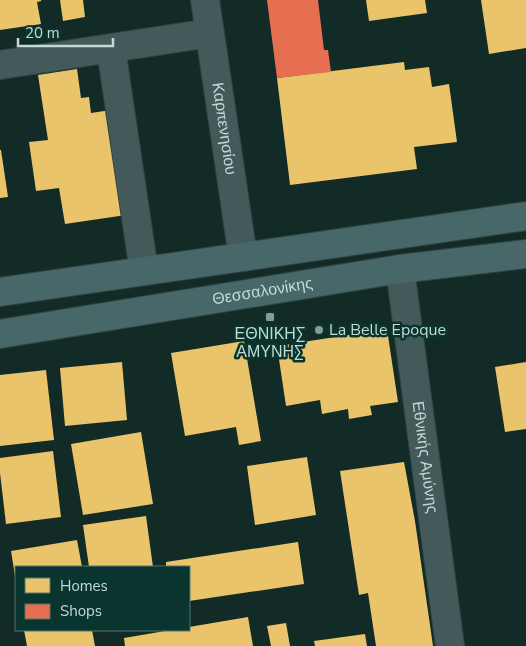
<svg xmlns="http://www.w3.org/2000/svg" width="526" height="646" font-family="'Nunito Sans',sans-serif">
	<rect width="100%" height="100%" fill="#132b27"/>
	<!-- homes -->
	<g fill="#e9c46a">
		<path d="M0,0h41v1l-4,1 4,22 -41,6z"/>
		<path d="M60,0h23l2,17 -22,4z"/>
		<path d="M366,0h59l2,13 -58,8z"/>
		<path d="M481,0h45v48l-37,6z"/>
		<path d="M404,62l1,8 24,-3 3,20 17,-3 8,58 -43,5 3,22 -127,16 -13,-107z"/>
		<path d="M77,69l4,29 8,-1 2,16 20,-3 15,105 -61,9 -6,-36 -23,3 -7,-49 19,-2 -10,-65z"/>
		<path d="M0,150h1l7,47 -8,1z"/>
		<path d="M387,329l11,73 -28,4 2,9 -23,4 -1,-10 -26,5 -2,-14 -34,6 -9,-60z"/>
		<path d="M244,341l17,100 -22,4 -3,-18 -51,9 -14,-83z"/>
		<path d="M122,362l5,58 -62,6 -5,-58z"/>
		<path d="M526,362v67l-21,3 -10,-65z"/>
		<path d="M46,370l8,70 -54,6v-71z"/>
		<path d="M141,432l12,72 -70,11 -12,-71z"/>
		<path d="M53,451l8,66 -55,7 -6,-51v-15z"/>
		<path d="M307,457l9,58 -61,10 -8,-59z"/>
		<path d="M404,462l11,59 18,125h-57l-8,-53 -9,2 -19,-124z"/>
		<path d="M146,516l7,51h-64l-6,-42z"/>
		<path d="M77,540l5,27h-66v9h-1l-4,-25z"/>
		<path d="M298,542l6,42 -115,17v-34h-23v-5z"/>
		<path d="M248,617l5,29h-128l-1,-8 47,-8h18v-3z"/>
		<path d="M286,623l4,23h-19l-4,-20z"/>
		<path d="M24,630h68l3,16h-68z"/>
		<path d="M365,634l2,12h-52l-1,-5z"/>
	</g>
	<!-- shops -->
	<path fill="#e76f51" d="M267,0h51l6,50h4l3,22 -54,6z"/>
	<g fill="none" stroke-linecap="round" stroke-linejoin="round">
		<defs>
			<g id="minor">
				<path id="s1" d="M205,0l38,257"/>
				<path d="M111,49l33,222"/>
				<path d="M0,65l210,-32"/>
				<path id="s2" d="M400,269l50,377"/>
			</g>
			<g id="major">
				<path d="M0,292l526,-76"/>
				<path id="s3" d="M0,334l400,-65 126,-15"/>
			</g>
		</defs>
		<!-- minor casing -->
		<use href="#minor" stroke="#314541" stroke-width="30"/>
		<!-- major casing -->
		<use href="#major" stroke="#314541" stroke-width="30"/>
		<!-- minor -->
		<use href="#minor" stroke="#445a5a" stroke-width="28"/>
		<!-- major -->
		<use href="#major" stroke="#476768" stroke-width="28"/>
	</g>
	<!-- markers -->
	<g fill="#859c97" stroke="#09352e" stroke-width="2">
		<rect x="265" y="312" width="10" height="10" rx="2.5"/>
		<circle cx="319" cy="330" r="5"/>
	</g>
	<g text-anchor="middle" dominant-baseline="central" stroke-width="5" stroke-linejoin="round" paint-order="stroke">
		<!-- street labels -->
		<g font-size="16" fill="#c3d9d4" stroke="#09352e">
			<text stroke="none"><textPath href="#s1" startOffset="130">Καρπενησίου</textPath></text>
			<text stroke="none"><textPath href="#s3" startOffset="266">Θεσσαλονίκης</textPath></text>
			<text stroke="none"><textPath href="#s2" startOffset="190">Εθνικής Αμύνης</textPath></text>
		</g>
		<!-- poi labels -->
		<g font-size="16" fill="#c3d9d4" stroke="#09352e" text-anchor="start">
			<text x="329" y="330">La Belle Epoque</text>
			<text x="270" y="334" text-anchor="middle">ΕΘΝΙΚΗΣ<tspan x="270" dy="18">ΑΜΥΝΗΣ</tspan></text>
		</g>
	</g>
	<!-- legend -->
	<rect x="15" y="566" width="175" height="65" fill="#09352e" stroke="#537770"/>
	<rect x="25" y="578" width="25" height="15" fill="#e9c46a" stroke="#537770"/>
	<text x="60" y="591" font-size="15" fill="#c3d9d4">Homes</text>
	<rect x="25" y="604" width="25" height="15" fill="#e76f51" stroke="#537770"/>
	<text x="60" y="616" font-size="15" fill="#c3d9d4">Shops</text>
	<!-- scale -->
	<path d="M18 38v8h95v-8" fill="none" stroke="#c3d9d4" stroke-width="2.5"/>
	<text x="25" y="38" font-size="15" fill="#c3d9d4" stroke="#09352e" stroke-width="4" paint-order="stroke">20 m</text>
</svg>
